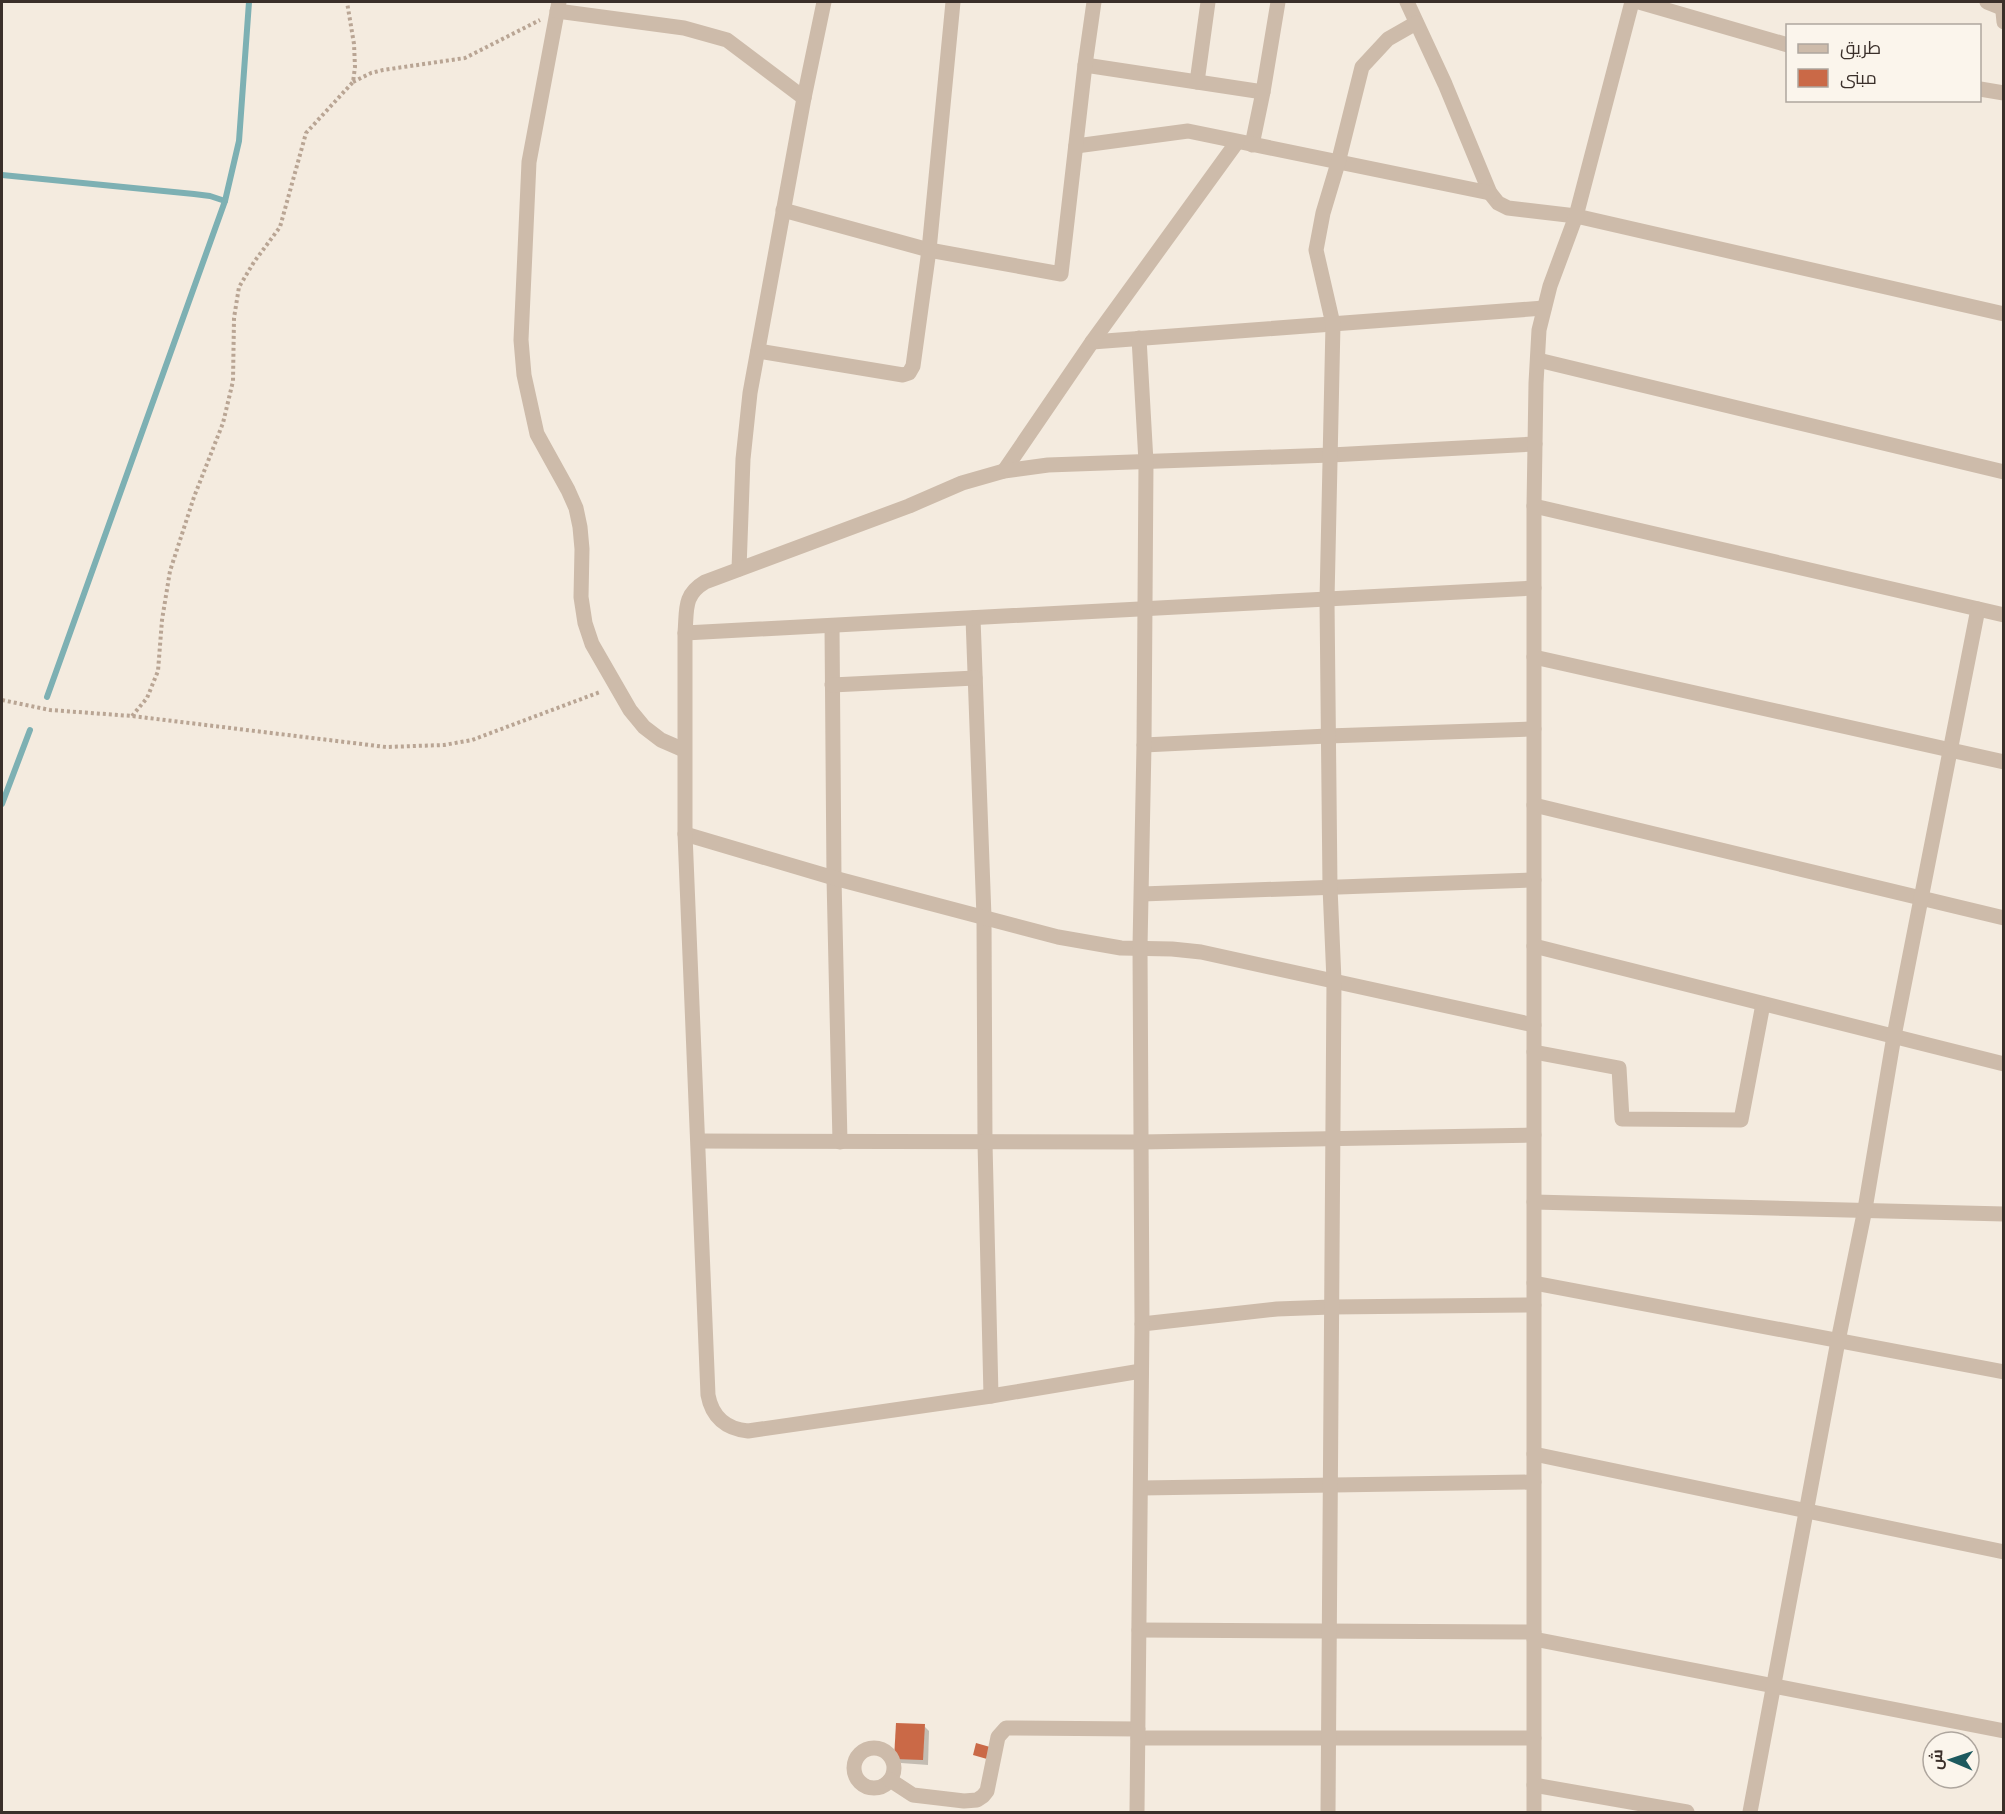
<svg xmlns="http://www.w3.org/2000/svg" width="2005" height="1814" font-family="Montserrat,Cairo,sans-serif">
	<rect width="100%" height="100%" fill="#f4ebdf"/>
	<!-- shadow -->
	<path fill="#0003" d="M924,1726l5,5 -1,34 -27,-2 -5,-5z"/>
	<g fill="none" stroke-linecap="round" stroke-linejoin="round">
		<!-- stream -->
		<g stroke="#7db0b3" stroke-width="6">
			<path d="M2,175l192,19 16,2 15,5"/>
			<path d="M47,697l178,-496 14,-60 10,-139"/>
			<path d="M2,804l28,-74"/>
		</g>
	</g>
	<!-- building -->
	<g fill="#ca6947">
		<path d="M896,1723l29,1 -2,36 -29,-1z"/>
		<path d="M976,1743l14,4 -3,12 -14,-4z"/>
	</g>
	<g fill="none" stroke-linecap="round" stroke-linejoin="round">
		<!-- path -->
		<g stroke="#b9a594" stroke-width="4" stroke-dasharray="3 3" stroke-linecap="butt">
			<path d="M353,82l18,-9 12,-3 82,-12 75,-38"/>
			<path d="M2,700l48,10 82,6 254,31 58,-2 28,-5 128,-48"/>
			<path d="M132,716l15,-18 11,-27 4,-51 8,-49 24,-74 29,-74 10,-42 1,-63 5,-31 15,-25 26,-35 26,-94 47,-51 2,-15 -1,-23 -7,-42"/>
		</g>
		<!-- minor -->
		<g stroke="#cdbbaa" stroke-width="15">
			<path d="M559,2l-30,160 -8,178 3,35 13,59 31,56 8,18 4,19 2,22 -1,48 4,26 7,21 38,66 14,17 17,13 23,10"/>
			<path d="M1407,2l38,82 45,109 8,10 10,5 68,8 428,98"/>
			<path d="M1639,2l149,43"/>
			<path d="M1987,2l15,6"/>
			<path d="M2002,2l2,20"/>
			<path d="M557,11l127,17 43,12 77,58"/>
			<path d="M1085,65l178,27"/>
			<path d="M1197,82l11,-80"/>
			<path d="M1980,89l24,4"/>
			<path d="M1252,145l11,-53 15,-90"/>
			<path d="M1076,146l112,-15 302,62"/>
			<path d="M783,210l146,40 132,24 24,-209 9,-63"/>
			<path d="M1092,342l452,-34"/>
			<path d="M758,351l145,24 6,-2 4,-7 16,-116 24,-248"/>
			<path d="M1538,360l466,112"/>
			<path d="M1004,471l88,-129 145,-200"/>
			<path d="M1534,506l470,109"/>
			<path d="M739,569l4,-110 7,-66 54,-295 20,-96"/>
			<path d="M973,618l11,299 1,226 6,253"/>
			<path d="M832,626l2,252 6,264"/>
			<path d="M685,633l849,-45"/>
			<path d="M1534,657l470,105"/>
			<path d="M832,685l143,-7"/>
			<path d="M1144,745l184,-9 206,-7"/>
			<path d="M1534,805l470,113"/>
			<path d="M685,834l149,44 224,59 63,11 51,1 29,3 333,73"/>
			<path d="M1142,894l392,-14"/>
			<path d="M1534,946l470,118"/>
			<path d="M1534,1052l85,16 3,51 119,1 22,-116"/>
			<path d="M699,1141l442,1 393,-7"/>
			<path d="M1534,1202l470,12"/>
			<path d="M1534,1283l470,89"/>
			<path d="M1142,1324l135,-15 54,-2 203,-2"/>
			<path d="M1141,1371l-150,25 -243,35c-22,-2 -36,-14 -40,-36l-23,-561v-201c2,-23 -2,-38 20,-51l204,-76 53,-23 42,-12 44,-6 283,-10 204,-11"/>
			<path d="M1534,1454l470,98"/>
			<path d="M1141,1488l393,-6"/>
			<path d="M1139,1630l395,2"/>
			<path d="M1534,1639l470,92"/>
			<path d="M1138,1738h396"/>
			<circle cx="874" cy="1768" r="20"/>
			<path d="M890,1780l23,15 51,6 13,-1 6,-4 4,-5 11,-54 8,-9 132,1"/>
			<path d="M1534,1785l153,27"/>
			<path d="M1137,1812l5,-488 -2,-377 4,-202 2,-283 -7,-124"/>
			<path d="M1328,1812l6,-831 -4,-94 -3,-287 6,-276 -17,-74 7,-37 15,-50 24,-96 26,-28 28,-16"/>
			<path d="M1534,1812v-1306l2,-123 3,-53 11,-44 26,-70 56,-214"/>
			<path d="M1750,1812l88,-471 27,-132 29,-173 84,-427"/>
		</g>
	</g>
	<!-- border -->
	<rect width="2005" height="1814" fill="none" stroke="#3a2f2a" stroke-width="6"/>
	<!-- legend -->
	<rect x="1786" y="24" width="195" height="78" fill="#fbf5ec" stroke="#aea69e" stroke-width="1.5"/>
	<rect x="1798" y="44" width="30" height="9" fill="#cdbbaa" stroke="#aea69e" stroke-width="1.5"/>
	<text x="1840" y="54" font-size="18" fill="#3a2f2a">طريق</text>
	<rect x="1798" y="69" width="30" height="18" fill="#ca6947" stroke="#aea69e" stroke-width="1.5"/>
	<text x="1840" y="84" font-size="18" fill="#3a2f2a">مبنى</text>
	<!-- north arrow -->
	<g transform="translate(1951 1760) rotate(272)"><circle r="28" fill="#fbf5ec" stroke="#aea69e" stroke-width="1.5"/>
	<path d="M0-4.5L10 22L0 15L-10 22Z" fill="#1d595e"/>
	<text y="-9" font-size="16" font-weight="bold" text-anchor="middle" fill="#3a2f2a">ش</text>
	</g>
</svg>
